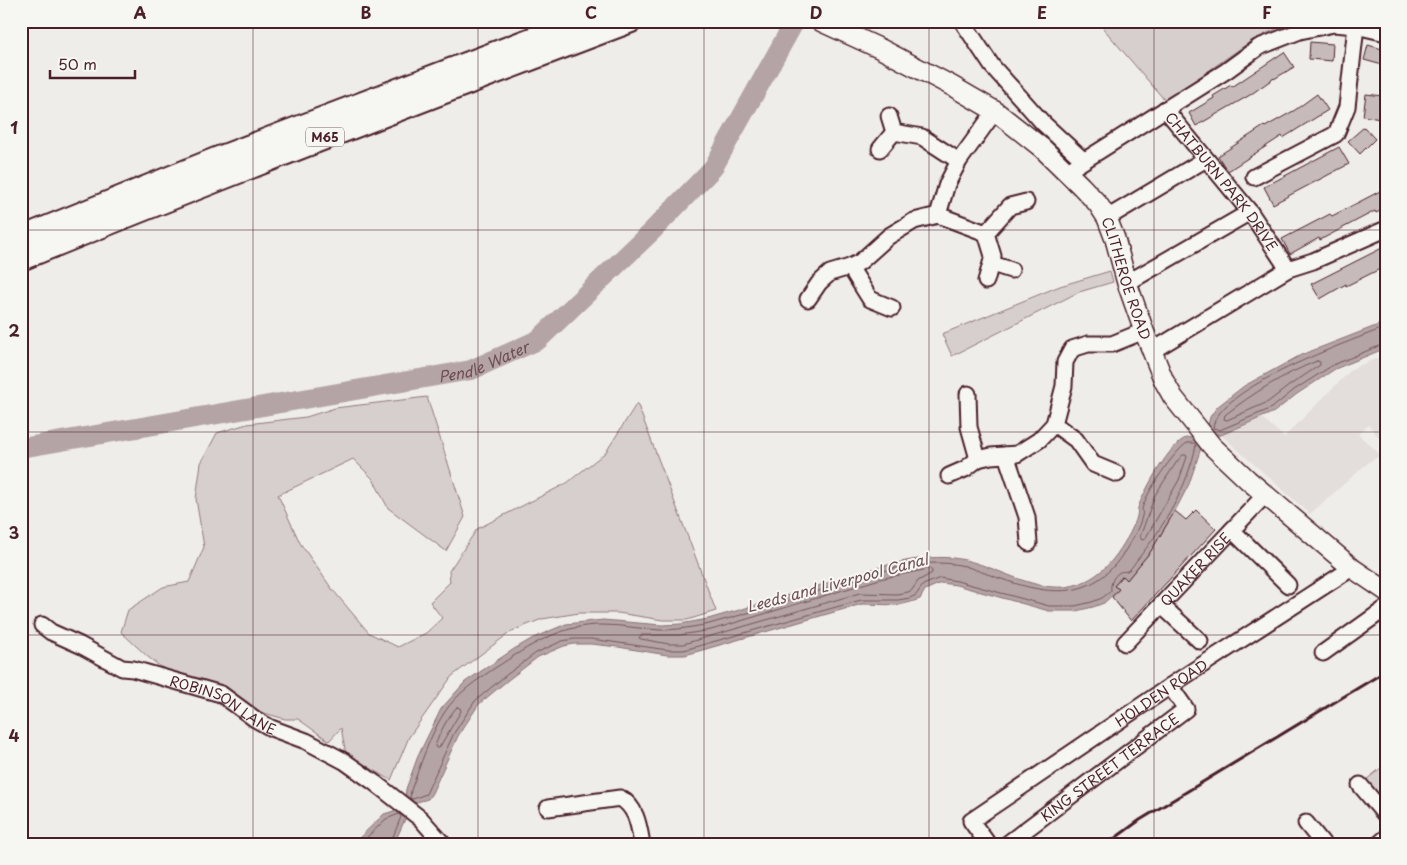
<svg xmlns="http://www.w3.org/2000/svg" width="1407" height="865" font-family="'Playpen Sans',sans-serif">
	<rect width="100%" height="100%" fill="#efedea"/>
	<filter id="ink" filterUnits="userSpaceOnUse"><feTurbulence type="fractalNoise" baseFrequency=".02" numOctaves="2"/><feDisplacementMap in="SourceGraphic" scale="10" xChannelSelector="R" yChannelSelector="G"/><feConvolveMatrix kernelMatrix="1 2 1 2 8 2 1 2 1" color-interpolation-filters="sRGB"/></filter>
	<g filter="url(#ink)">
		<!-- built -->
		<path fill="#e3dedc" d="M1386,354v93l-17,-22 -11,9 23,21 -12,7 -59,52 -89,-79 40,-18 23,20 68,-68z"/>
		<!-- green -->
		<g fill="#d7cfce" stroke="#90777c">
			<path d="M1097,21h177l4,7 -27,13 -84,59 -5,-3z"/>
			<path d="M1110,271l3,11 -34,10 -127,64 -10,-22 118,-48z"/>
			<path d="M427,397l38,120 -19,34 -58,-43 -15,-29 -20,-20 -75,36 22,48 32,46 37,44 29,14 28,-14 16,-15 -12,-16 20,-20 -1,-11 28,-42 90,-46 39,-31 31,-49 79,208 -29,9h-24l-45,-7h-39l-37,6 -30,12 -60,45 -43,61 -18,43 -45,-26 -5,-26 -12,13 -31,-22h-13l-35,-10 -76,-32 -26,-20 -27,-25 7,-22 35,-23 26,-5 15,-35 -8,-48 5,-36 16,-30 30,-9 59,-7 29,-9z"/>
			<path d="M1386,764v41l-20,-25z"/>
		</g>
		<!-- water -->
		<path fill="#b4a4a5" stroke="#8a6f74" d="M1386,322v26l-51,21 -38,25 -23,18 -53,23h-7l-13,13 -12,36 -14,27 -24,40 -24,29 -5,-4 -7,9 4,4 -15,14 -11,4 -17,4h-27l-93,-26 -15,-2 -16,7 -5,9 -9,3 -12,3 -37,-1 -177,51h-18l-49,-8 -27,-3h-17l-10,2 -26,11 -30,23 -29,24 -21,32 -26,57 -4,6 -11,3 -11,15 -12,27h-41l31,-30 10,-3 11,-12 1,-10 12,-33 23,-47 24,-27 49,-33 19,-11 33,-14 37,-4 59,5 18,-1 28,-5c39,-11 78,-23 116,-35 41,-12 86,-30 129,-26 49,5 98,53 147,14 13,-10 22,-25 30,-39 2,-5 6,-11 7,-17 1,-4 0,-7 2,-11 6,-15 31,-62 47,-67 1,-1 5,0 7,0l15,-13 2,-8 7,-10 27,-21 57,-31z"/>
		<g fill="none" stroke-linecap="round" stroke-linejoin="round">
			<!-- shore -->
			<g stroke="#74545c" stroke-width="1">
				<path d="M1386,327c-35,14 -170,61 -173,101l7,2 52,-22 22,-18 39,-25 53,-22"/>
				<path d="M1317,361l3,1v3l-30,20 -22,17 -41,18 -3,-1 1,-4c28,-22 59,-41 92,-54z"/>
				<path d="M1187,443h7l2,2c-8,41 -32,82 -59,115 -2,2 -6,10 -10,11 -2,1 -5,0 -7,1 -7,4 -10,12 -9,19l-9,7 -10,4 -17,4h-26l-92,-25 -17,-3 -17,7 -7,10 -6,3 -12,2h-37l-177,50h-16l-77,-11h-17l-12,2 -26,12 -31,23 -30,25 -21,32 -28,61 -13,5 -3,-1 1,-8c10,-26 18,-53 33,-77 13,-20 33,-33 51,-45 34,-22 66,-44 108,-43 19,0 38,4 57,5 17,0 33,-3 49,-6 37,-10 74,-22 110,-33 46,-14 97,-36 146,-25 55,19 117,50 158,-12 7,-11 16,-25 19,-38 1,-2 0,-5 0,-7 4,-16 31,-57 45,-66z"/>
				<path d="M1183,455h3l1,2 -8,23 -34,59 -3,1 -2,-3 15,-42 21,-32z"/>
				<path d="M930,569l2,2v2l-14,8 -6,9 -4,2 -11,2 -37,-1 -177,51h-14l-28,-5 -2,-1 2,-3h39l31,-5 169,-51z"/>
				<path d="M457,707l3,1 1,3 -22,37h-3l-1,-2c5,-14 12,-28 22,-39z"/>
				<path d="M360,844l26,-25 13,-5 2,3 -11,27"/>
			</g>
			<!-- river -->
			<path stroke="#b4a4a5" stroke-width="20" id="s1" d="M21,448l450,-78 67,-30 114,-109 61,-63 82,-147"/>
		</g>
		<!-- building -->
		<g fill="#c6babb" stroke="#4a1f2b">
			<path d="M1310,42l23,2 -1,17 -23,-2z"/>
			<path d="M1368,45l18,5v16l-22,-6z"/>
			<path d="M1284,52l10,15 -20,12v-1l-24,17 -54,31 -7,-13 25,-15 -1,-2 18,-11 1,2z"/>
			<path d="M1317,94l11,16 -45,28 -1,-2 -54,35 -4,-5 -6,-10 46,-30 1,1 30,-17z"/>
			<path d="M1366,94l17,2 -3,23 -17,-3z"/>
			<path d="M1364,127l11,12 -15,15 -12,-13z"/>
			<path d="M1339,147l10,17 -76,40 -9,-17z"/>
			<path d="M1386,188v20l-10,5 -1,-2 -55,29 -1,-2 -29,16 -8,-15 48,-25 2,2z"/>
			<path d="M1386,246v20l-40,20v-2l-26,15 -9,-15z"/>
			<path d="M1196,510l20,19 -85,92 -19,-24 7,-8 -5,-3 9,-10 4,4 24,-29 24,-40 11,9z"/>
		</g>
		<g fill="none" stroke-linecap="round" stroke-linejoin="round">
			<defs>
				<g id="minor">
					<path d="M962,21l30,45 51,57 40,37"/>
					<path id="s2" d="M1165,109l85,103 38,57"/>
					<path d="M889,116l5,16 28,5 37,24"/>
					<path d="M880,149l14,-17"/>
					<path d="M1066,172l160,-101 33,-24 41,-16 34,-7 22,2 30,7"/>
					<path d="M1254,177l82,-43 11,-27 9,-81"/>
					<path d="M938,215l48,18 7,23 -7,25"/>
					<path d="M1107,218l99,-59"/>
					<path d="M986,233l24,-27 16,-4"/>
					<path d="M992,264l19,6"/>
					<path d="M850,267l20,32 22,9"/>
					<path d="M1127,283l123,-71"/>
					<path d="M808,299l11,-16 11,-10 20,-6 10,-5 29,-26 25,-15 24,-6 9,-31 12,-23 36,-50"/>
					<path d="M1152,351l136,-82 25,-8 73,-32"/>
					<path d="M968,394l1,33 9,32"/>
					<path d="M1054,424l22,16 17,24 24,10"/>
					<path d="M1006,455l21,62 2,26"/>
					<path d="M949,476l16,-7 13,-10 13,-3 26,-2 22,-14 15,-16 10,-38 1,-24 7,-13 16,-5h24l32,-13"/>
					<path d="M1232,530l56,55"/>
					<path d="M1161,605l39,36"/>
					<path id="s3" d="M42,625l9,7 29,13 42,23 11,1 88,25 34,25 16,9 35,13 38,20 31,22 46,36 22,25"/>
					<path id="s4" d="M1125,643l141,-149"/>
					<path d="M1323,653l63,-45"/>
					<path d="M1360,785l26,31"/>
					<path d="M548,808l72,-10c17,9 19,29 22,46"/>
					<path d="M1306,823l17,21"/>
					<path id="s5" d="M988,844l-17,-23 211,-143 170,-110"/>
					<path id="s6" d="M1007,844l179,-135 -16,-23"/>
					<path d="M1379,844l7,-6"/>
				</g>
				<g id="major">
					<path id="s7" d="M820,21l61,28 71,37 43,25 47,37 39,38 17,18 9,14 8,21 12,44 17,48 20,50 9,16 39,49 36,34 104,88 34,23"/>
				</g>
				<g id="highway">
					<path d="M21,238l195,-79 363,-138"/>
					<path d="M21,259c202,-83 406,-161 610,-238"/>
				</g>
			</defs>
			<!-- minor casing -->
			<use href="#minor" stroke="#4a1f2b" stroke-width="19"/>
			<!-- major casing -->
			<use href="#major" stroke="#4a1f2b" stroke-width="22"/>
			<!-- highway casing -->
			<use href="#highway" stroke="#4a1f2b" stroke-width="26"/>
			<!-- minor -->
			<use href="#minor" stroke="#f6f6f2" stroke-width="15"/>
			<!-- major -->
			<use href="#major" stroke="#f6f6f2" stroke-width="19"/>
			<!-- highway -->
			<use href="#highway" stroke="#f6f6f2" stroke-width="22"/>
			<!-- rail -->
			<path stroke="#4a1f2b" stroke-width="3" d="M1107,844l33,-24 246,-149"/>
		</g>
	</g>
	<!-- grid -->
	<path fill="none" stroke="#4a1f2b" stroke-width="1" stroke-opacity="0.55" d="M253,21v823M478,21v823M704,21v823M929,21v823M1154,21v823M21,230h1365M21,432h1365M21,635h1365"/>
	<g text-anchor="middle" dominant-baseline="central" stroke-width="4" stroke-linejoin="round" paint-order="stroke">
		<!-- shield labels -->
		<rect fill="#f6f6f2" stroke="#7e6067" stroke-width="1" x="306" y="127.5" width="38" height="19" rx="4"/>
		<g font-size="12" font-weight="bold" fill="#4a1f2b">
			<text x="325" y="137">M65</text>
		</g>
		<!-- street labels -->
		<g font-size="14" fill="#4a1f2b" stroke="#f6f6f2">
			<text stroke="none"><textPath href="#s2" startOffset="92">CHATBURN PARK DRIVE</textPath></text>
			<text stroke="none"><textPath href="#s7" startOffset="416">CLITHEROE ROAD</textPath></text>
			<text stroke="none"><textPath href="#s4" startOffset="102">QUAKER RISE</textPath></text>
			<text stroke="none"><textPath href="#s5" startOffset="258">HOLDEN ROAD</textPath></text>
			<text stroke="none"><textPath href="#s3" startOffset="200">ROBINSON LANE</textPath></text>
			<text stroke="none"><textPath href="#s6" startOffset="128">KING STREET TERRACE</textPath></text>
		</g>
		<!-- water labels -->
		<g font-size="15" font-style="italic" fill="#6f4e56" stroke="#f6f6f2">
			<text stroke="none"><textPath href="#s1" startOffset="471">Pendle Water</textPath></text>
			<text transform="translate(837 582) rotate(-15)">Leeds and Liverpool Canal</text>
		</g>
	</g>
	<!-- margin -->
	<rect width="1407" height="865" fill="none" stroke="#f6f6f2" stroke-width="55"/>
	<!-- scale -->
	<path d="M50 70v8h85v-8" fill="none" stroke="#4a1f2b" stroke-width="2.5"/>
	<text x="58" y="70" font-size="15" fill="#4a1f2b" stroke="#f6f6f2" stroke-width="4" paint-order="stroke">50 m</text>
	<rect x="28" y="28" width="1352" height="810" fill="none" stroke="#4a1f2b" stroke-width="2"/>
	<g font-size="16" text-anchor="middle" font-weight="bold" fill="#4a1f2b">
		<text x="140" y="19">A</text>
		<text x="366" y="19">B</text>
		<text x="591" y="19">C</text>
		<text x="816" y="19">D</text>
		<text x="1042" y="19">E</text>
		<text x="1267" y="19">F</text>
		<text x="14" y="134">1</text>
		<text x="14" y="337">2</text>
		<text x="14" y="539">3</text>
		<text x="14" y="742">4</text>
	</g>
</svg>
